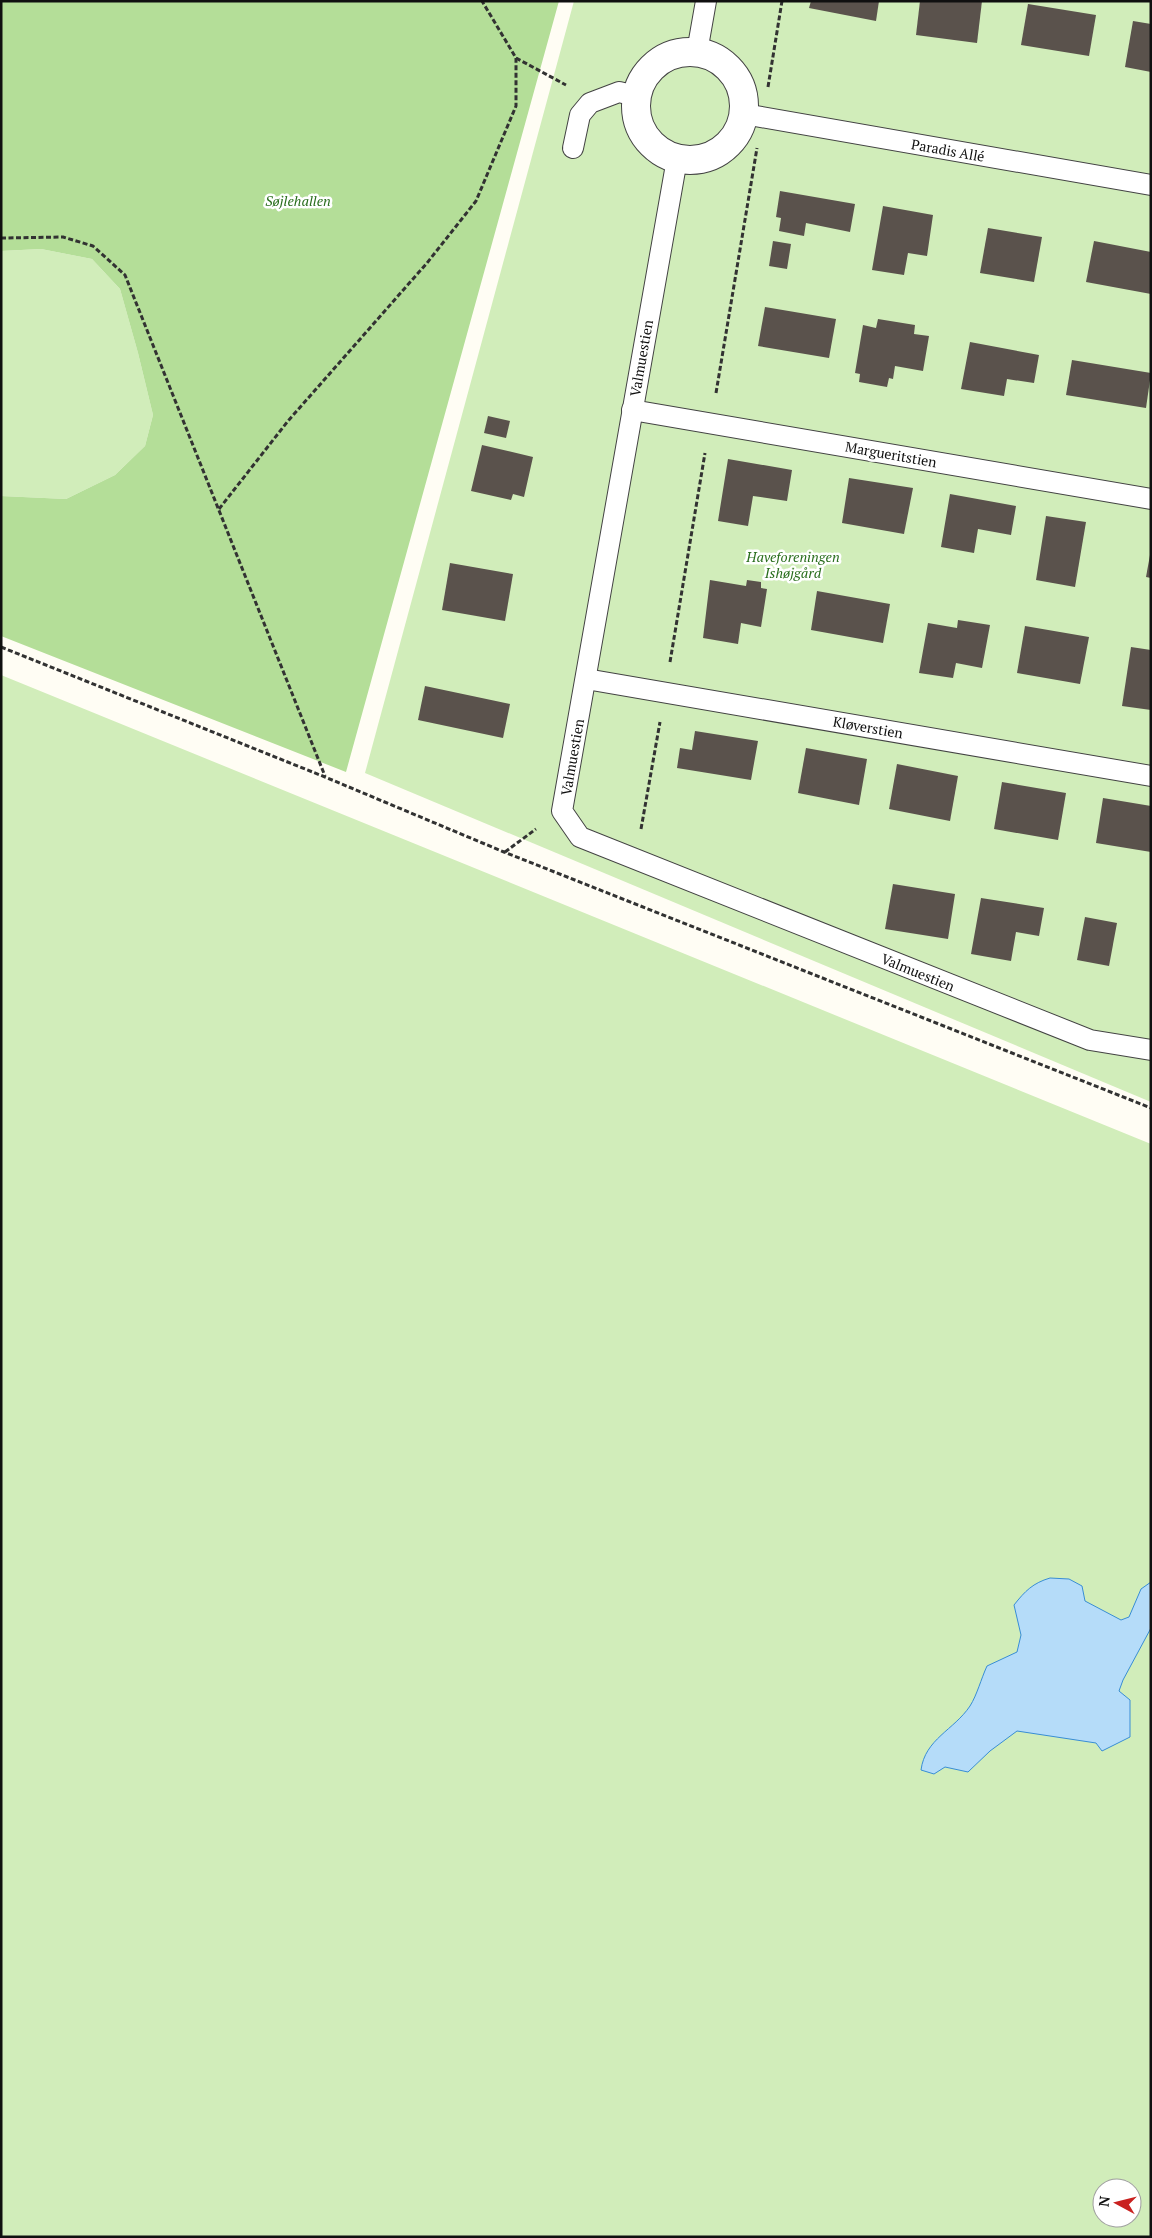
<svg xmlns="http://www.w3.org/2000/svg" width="1152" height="2238" font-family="'PT Serif',serif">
	<rect width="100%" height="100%" fill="#fffdf4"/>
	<!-- green -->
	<g fill="#d1edba" fill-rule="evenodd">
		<path d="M574,1h577v1101l-786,-329z"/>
		<path d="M41,249l51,10 28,30 18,64 15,62 -8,31 -30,29 -49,24 -65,-3v-245z"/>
		<path d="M1,675l1150,469v1093h-1150zM1102,2188h30v30h-30z"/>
	</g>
	<!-- forest -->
	<path fill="#b4de98" d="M1,1h558l-213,771 -345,-136v-140l65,3 49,-24 30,-29 8,-31 -15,-62 -18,-64 -28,-30 -51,-10 -40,2z"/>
	<!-- water -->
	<path fill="#b5dcf9" stroke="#388dd5" d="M1050,1578l19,1 13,7 3,15 36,19 8,-3 12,-28 10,-7v46l-28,52 -4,11 11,9v37l-28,14 -6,-8 -79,-12 -27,20 -22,21 -23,-5 -11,7 -13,-4c4,-31 33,-40 49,-64 7,-11 11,-27 17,-40l30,-14 4,-17 -7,-30c11,-14 19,-22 36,-27z"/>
	<!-- building -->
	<g fill="#5a524c">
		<path d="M811,1h68l-3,20 -67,-13z"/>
		<path d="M920,1h62l-5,42 -61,-8z"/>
		<path d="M1028,4l68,11 -7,41 -68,-11z"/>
		<path d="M1133,21l18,3v48l-26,-5z"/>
		<path d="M780,191l75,13 -5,28 -44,-9 -2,13 -25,-5 2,-13 -5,-1z"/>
		<path d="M883,206l50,9 -6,41 -19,-3 -4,22 -32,-5z"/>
		<path d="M988,228l54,9 -8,45 -54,-9z"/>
		<path d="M773,241l18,3 -4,25 -18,-3z"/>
		<path d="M1094,241l57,11v42l-65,-12z"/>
		<path d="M765,307l71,12 -7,39 -71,-12z"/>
		<path d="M878,319l37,6 -1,9 15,2 -6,35 -28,-5 -2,13 -4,-1 -2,9 -28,-5 1,-8 -5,-1 8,-48 13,3z"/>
		<path d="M970,342l69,13 -5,28 -27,-4 -3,17 -43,-7z"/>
		<path d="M1072,360l79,13 -5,35 -80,-13z"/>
		<path d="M488,416l22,5 -4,17 -22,-5z"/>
		<path d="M482,445l51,12 -9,40 -11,-3 -2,6 -40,-9z"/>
		<path d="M728,459l64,11 -5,31 -34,-5 -5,30 -30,-5z"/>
		<path d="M849,478l64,10 -9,46 -62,-11z"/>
		<path d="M950,494l66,12 -5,29 -33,-6 -4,24 -33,-6z"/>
		<path d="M1046,516l40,6 -11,65 -39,-7z"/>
		<path d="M1150,555h1v23l-5,-1z"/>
		<path d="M450,563l63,11 -8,47 -63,-11z"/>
		<path d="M710,580l36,6 1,-6 14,2v6l6,1 -6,38 -20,-4 -3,21 -35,-6z"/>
		<path d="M817,591l73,13 -7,39 -72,-13z"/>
		<path d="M958,620l32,5 -8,43 -26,-5 -3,15 -34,-5 9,-50 29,5z"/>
		<path d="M1025,626l64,11 -9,47 -63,-11z"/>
		<path d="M1131,647l20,3v60l-29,-4z"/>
		<path d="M425,686l85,18 -7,34 -85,-18z"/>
		<path d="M695,731l63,10 -7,39 -74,-12 3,-20 12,2z"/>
		<path d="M806,748l61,11 -8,46 -61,-12z"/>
		<path d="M897,764l61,12 -8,45 -61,-12z"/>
		<path d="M1002,782l64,11 -8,47 -64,-11z"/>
		<path d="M1103,798l48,8v46l-55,-9z"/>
		<path d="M893,884l62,10 -7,45 -63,-10z"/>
		<path d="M981,898l63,10 -5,28 -23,-4 -5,29 -40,-7z"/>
		<path d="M1085,917l32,6 -8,43 -32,-6z"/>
	</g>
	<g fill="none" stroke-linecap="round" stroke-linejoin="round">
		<defs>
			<g id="service">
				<path d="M697,52l9,-51"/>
				<path d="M744,114l407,71"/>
				<path d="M573,148l7,-33 10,-12 29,-11 17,4"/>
				<path d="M677,159l-115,652 18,26 510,203 61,10"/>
				<path d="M632,410l519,89"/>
				<path d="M586,679l565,97"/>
			</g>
			<circle id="minor" cx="690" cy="106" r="54"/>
		</defs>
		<!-- service casing -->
		<use href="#service" stroke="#434343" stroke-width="22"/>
		<!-- minor casing -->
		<use href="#minor" stroke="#434343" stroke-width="30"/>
		<!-- path -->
		<g stroke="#323232" stroke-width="3" stroke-dasharray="5 2.5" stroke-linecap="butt">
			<path d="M516,58l50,27"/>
			<path d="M768,87l14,-86"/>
			<path d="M1,238l62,-1 30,9 32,29 200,501"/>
			<path d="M716,393l41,-245"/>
			<path d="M219,509l69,-88 139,-158 49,-62 40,-95v-48l-34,-57"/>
			<path d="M1,647l324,130 179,75 647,256"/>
			<path d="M670,662l35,-209"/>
			<path d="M641,829l19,-107"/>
			<path d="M505,852l31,-23"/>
		</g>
		<!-- service -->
		<use href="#service" stroke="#fff" stroke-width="20"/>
		<!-- minor -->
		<use href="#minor" stroke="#fff" stroke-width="28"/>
	</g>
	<g text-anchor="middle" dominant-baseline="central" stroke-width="5" stroke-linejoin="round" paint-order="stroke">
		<!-- street labels -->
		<g font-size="14" fill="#101010" stroke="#fff">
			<text transform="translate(948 150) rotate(10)">Paradis Allé</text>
			<text transform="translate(641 358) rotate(-80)">Valmuestien</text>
			<text transform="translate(891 454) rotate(10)">Margueritstien</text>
			<text transform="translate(868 727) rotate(10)">Kløverstien</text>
			<text transform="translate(572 757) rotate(-80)">Valmuestien</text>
			<text transform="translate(918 972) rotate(22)">Valmuestien</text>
		</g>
		<!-- park labels -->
		<g font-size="14" font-style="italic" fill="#286d1c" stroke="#fff">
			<text x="298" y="200">Søjlehallen</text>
			<text x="793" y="556">Haveforeningen<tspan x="793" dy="16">Ishøjgård</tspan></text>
		</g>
	</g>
	<!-- border -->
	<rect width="1152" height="2238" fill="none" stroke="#101010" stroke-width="5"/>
	<!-- north arrow -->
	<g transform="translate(1117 2203) rotate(277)"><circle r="24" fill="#ffffff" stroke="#9f9f9f"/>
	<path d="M0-4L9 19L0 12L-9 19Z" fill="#c9211f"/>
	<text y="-8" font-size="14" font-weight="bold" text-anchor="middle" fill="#101010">N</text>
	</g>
</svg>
